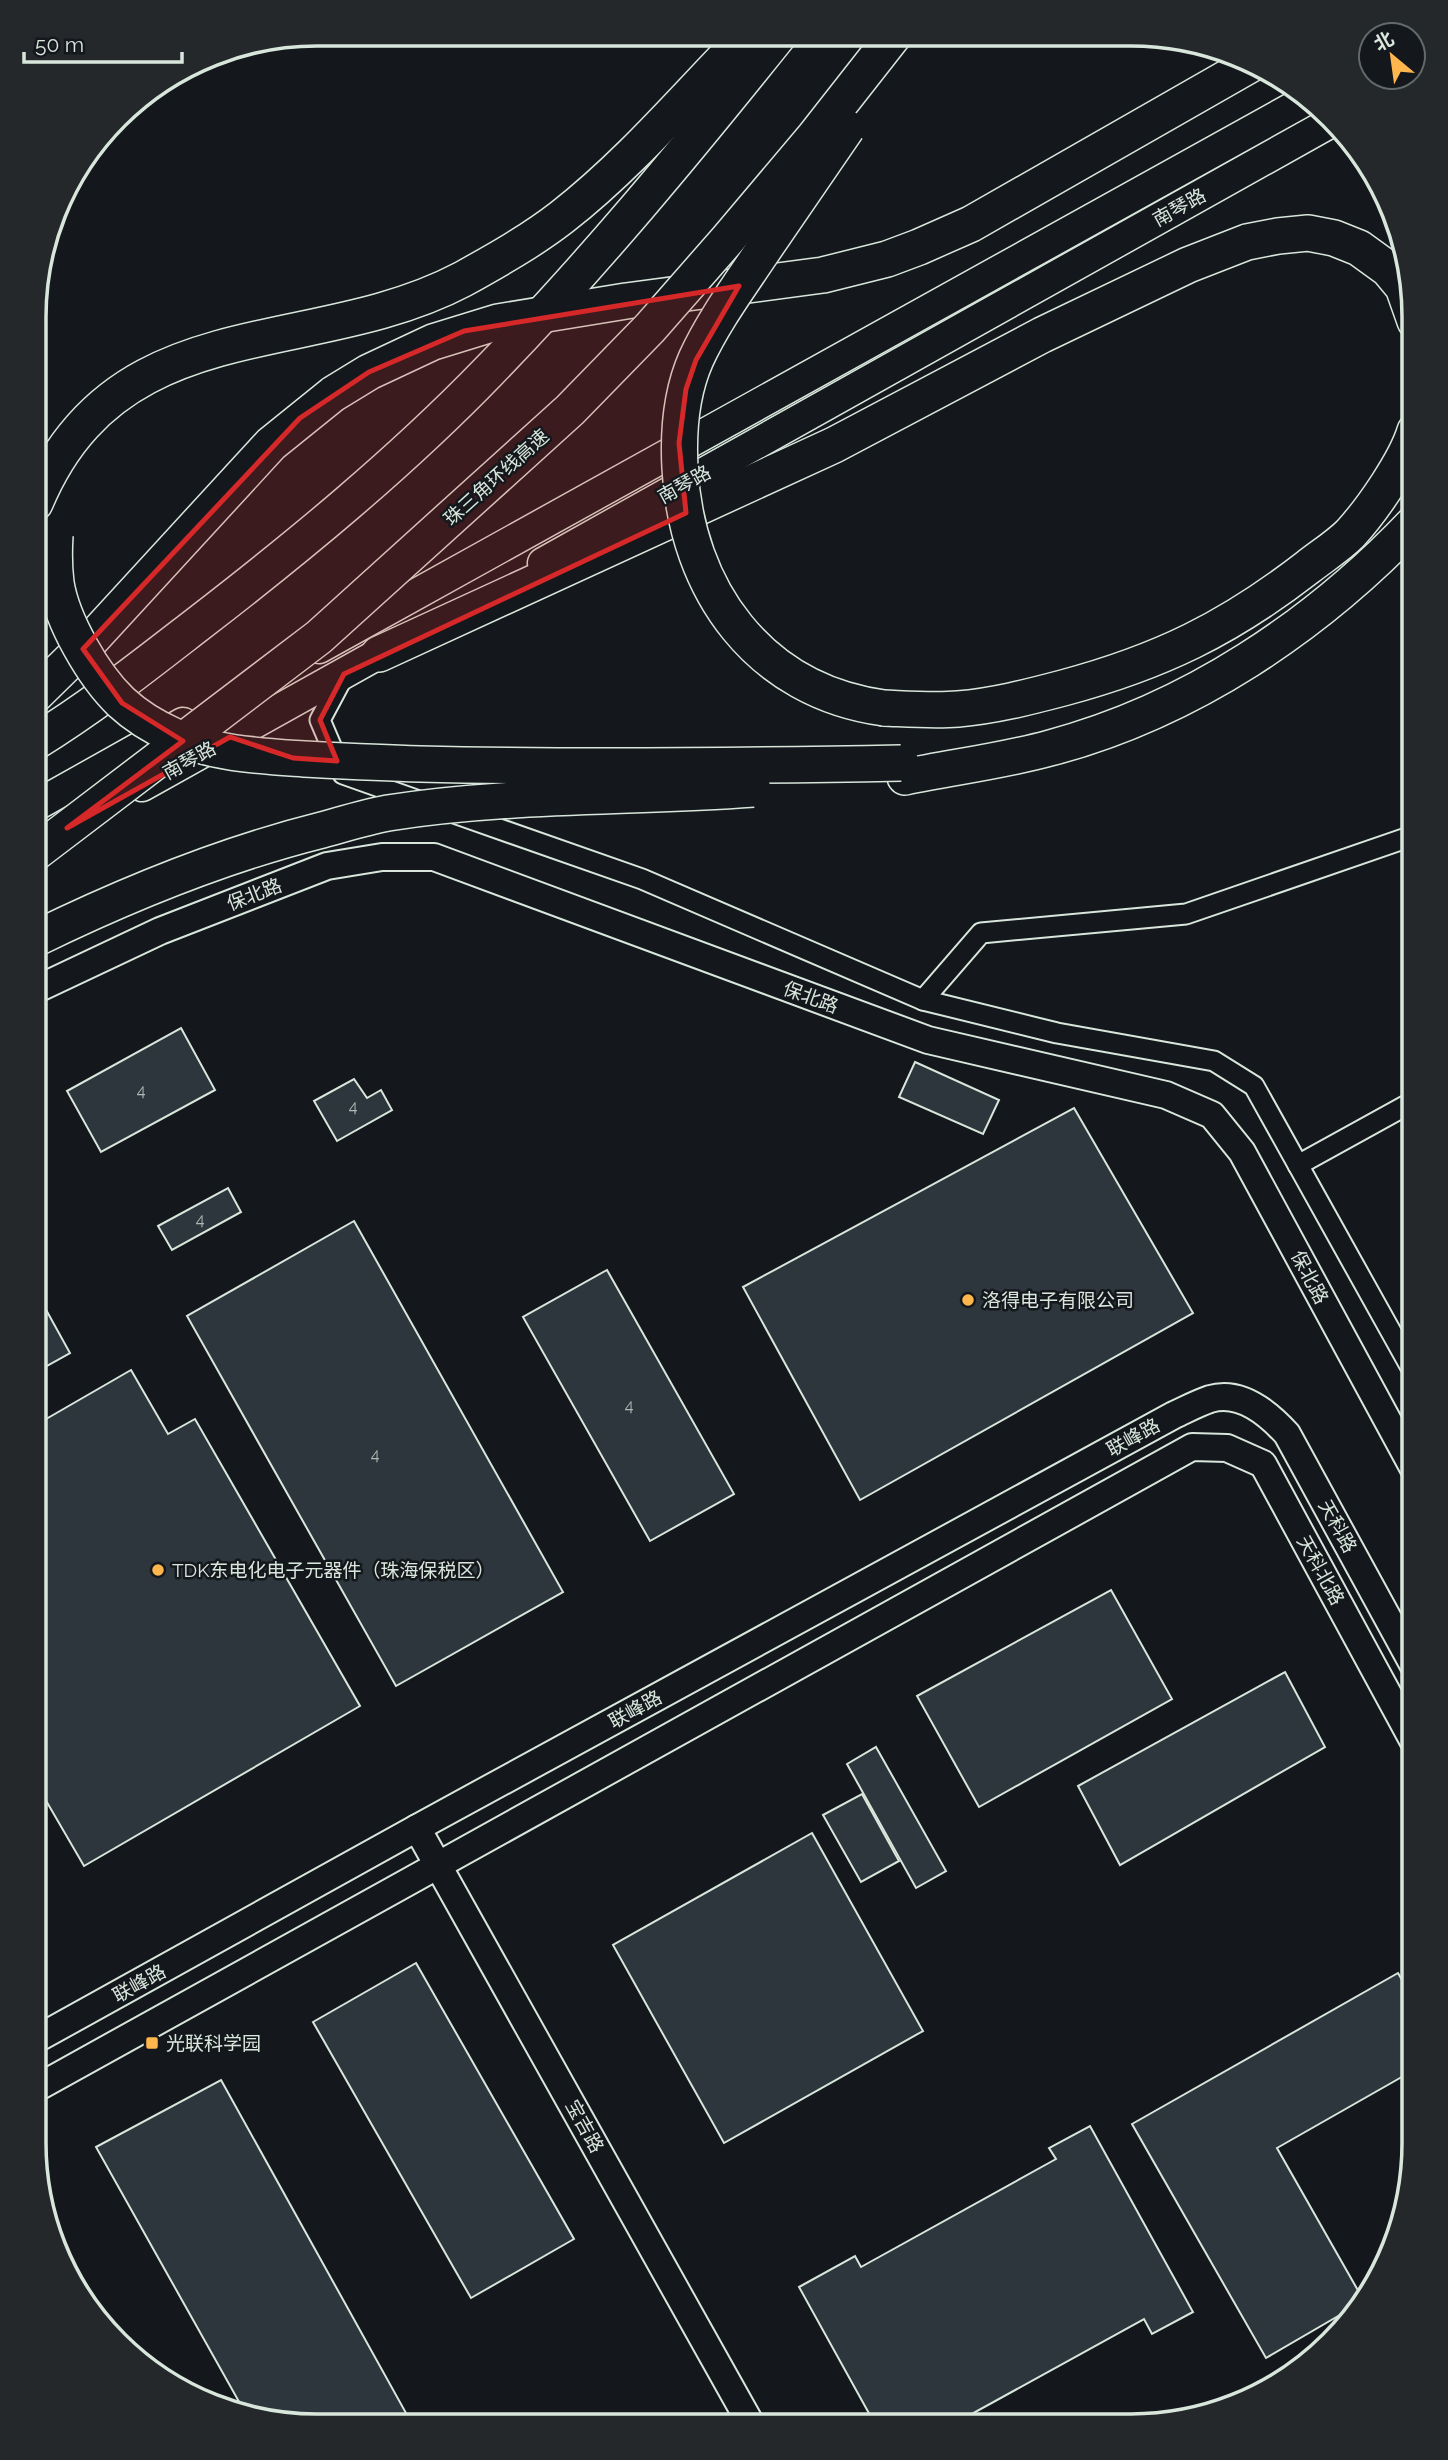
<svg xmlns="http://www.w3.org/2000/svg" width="1448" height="2460" font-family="Raleway,'Noto Sans SC',sans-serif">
	<rect width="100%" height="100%" fill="#14181c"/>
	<!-- building -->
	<g fill="#2c363c" stroke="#d8e6dc" stroke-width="2">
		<path d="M181,1028l34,62 -114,62 -34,-61z"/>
		<path d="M915,1062l84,38 -16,34 -84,-37z"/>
		<path d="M354,1079l13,19 14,-8 11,20 -55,31 -23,-40z"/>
		<path d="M1074,1108l119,205 -333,187 -117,-213z"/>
		<path d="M228,1188l13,24 -69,38 -14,-24z"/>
		<path d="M354,1221l209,371 -167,94 -209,-370z"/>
		<path d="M607,1270l127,224 -84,47 -127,-224z"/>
		<path d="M34,1288l36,65 -34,19 -2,-2z"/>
		<path d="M131,1370l37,64 27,-15 165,287 -276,160 -50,-86v-354z"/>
		<path d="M1111,1590l61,109 -193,108 -62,-111z"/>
		<path d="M1285,1672l40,75 -205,118 -42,-79z"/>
		<path d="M876,1747l70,124 -30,17 -69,-124z"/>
		<path d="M862,1794l37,67 -38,21 -38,-67z"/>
		<path d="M812,1833l111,198 -199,112 -111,-198z"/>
		<path d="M416,1963l158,276 -103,59 -158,-276z"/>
		<path d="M1398,1973l16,28v69l-137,78 87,153 -98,57 -134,-234z"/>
		<path d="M221,2080l185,333 -22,12 -104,-1 -33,-8 -151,-269z"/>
		<path d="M1090,2126l103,186 -41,22 -8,-15 -194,107h-74l-77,-139 56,-31 6,11 195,-108 -7,-11z"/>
	</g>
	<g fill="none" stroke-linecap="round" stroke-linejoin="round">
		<defs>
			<g id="street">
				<path d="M344,675l-24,45 23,54 79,28"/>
				<path d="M451,812l191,67 281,121 134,33 157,28 40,25 160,287"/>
				<path d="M923,1000l58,-67 205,-19 229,-79"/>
				<path d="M1298,1165l116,-64"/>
			</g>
			<g id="secondary">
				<path d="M35,990l125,-59 167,-65 55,-9h52l494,183 238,55 46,20 30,37 172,317"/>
				<path d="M417,1828l335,598"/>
				<path d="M33,2041l384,-213 757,-413c11,-5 24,-12 36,-16 30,-9 58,14 77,35l127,232"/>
				<path d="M33,2090l1159,-643 35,1 36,16 151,278"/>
			</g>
			<g id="primary">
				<path d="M543,563l790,-442"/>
				<path d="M319,648l991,-550"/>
				<path d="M142,786l256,-143"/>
				<path d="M35,806l148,-83"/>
			</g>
			<g id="highway">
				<path d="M35,503c82,-197 275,-143 428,-224 34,-19 68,-38 99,-62 68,-53 125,-121 185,-182"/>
				<path d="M379,654l455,-209 208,-110 146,-70 59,-23 31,-6 30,-3 26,5 25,10 29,21 15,18 12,34"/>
				<path d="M35,695l56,-55 180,-196 62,-50 36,-22 64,-30 65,-20 128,-21 197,-26 64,-16 32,-12 52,-23 282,-161"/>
				<path d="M884,708c24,1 50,3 74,1 36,-3 71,-12 105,-21 97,-26 165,-59 245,-121 14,-11 30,-21 42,-33 22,-24 56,-73 65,-103"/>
				<path d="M35,742c57,-35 110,-77 163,-118 101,-78 202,-161 291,-253 103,-106 198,-221 290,-336"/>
				<path d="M905,777c48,-10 98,-16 145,-29 140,-37 266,-122 365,-226"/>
			</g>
		</defs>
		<!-- street casing -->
		<use href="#street" stroke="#d8e6dc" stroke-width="23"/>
		<!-- secondary casing -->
		<use href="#secondary" stroke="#d8e6dc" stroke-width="30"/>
		<!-- primary casing -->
		<use href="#primary" stroke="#d8e6dc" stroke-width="33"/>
		<!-- highway casing -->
		<use href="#highway" stroke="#d8e6dc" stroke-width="38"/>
		<!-- street -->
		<use href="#street" stroke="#14181c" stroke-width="19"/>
		<!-- secondary -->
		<use href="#secondary" stroke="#14181c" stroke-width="26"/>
		<!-- primary -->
		<use href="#primary" stroke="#14181c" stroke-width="30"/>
		<!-- highway -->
		<use href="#highway" stroke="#14181c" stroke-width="35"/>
		<defs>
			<g id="highway-bridge">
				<path d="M847,128c-29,43 -58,85 -87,127 -22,33 -47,67 -64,104 -15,34 -18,72 -16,109 6,122 79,223 204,240"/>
				<path d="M55,535c-1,16 -1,32 1,48 6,38 37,92 65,119 15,14 35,26 53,34 40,18 87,20 130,23 39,2 77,4 116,5 161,4 321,2 481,-1"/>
				<path d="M35,853l284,-216 251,-227 80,-82 78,-89 86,-102 80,-102"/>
				<path d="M35,939c92,-45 187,-84 287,-109 22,-6 44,-13 66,-17 121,-19 243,-15 365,-24"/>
			</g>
		</defs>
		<!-- highway-bridge casing -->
		<use href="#highway-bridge" stroke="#d8e6dc" stroke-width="38" stroke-linecap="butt"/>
		<!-- highway-bridge -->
		<use href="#highway-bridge" stroke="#14181c" stroke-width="35"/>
	</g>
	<!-- marked area -->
	<path fill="#d62828" fill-opacity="0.2" stroke="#d62828" stroke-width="5" stroke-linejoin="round" d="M739,286l-43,74 -10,29 -7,54 7,70 -342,161 -24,46 17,41 -44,-3 -63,-21 -163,91 116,-87 -61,-38 -39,-54 217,-231 69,-46 95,-41z"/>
	<!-- markers -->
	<g fill="#ffb74d" stroke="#14181c" stroke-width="2.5">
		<circle cx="968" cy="1300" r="7"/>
		<circle cx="158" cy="1570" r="7"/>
		<rect x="145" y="2036" width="14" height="14" rx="3.5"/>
	</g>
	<g text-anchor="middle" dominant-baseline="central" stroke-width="5" stroke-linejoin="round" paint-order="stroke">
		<!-- number labels -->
		<g font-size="16" fill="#adbab4">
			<text x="141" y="1090">4</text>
			<text x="353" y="1106">4</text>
			<text x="200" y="1219">4</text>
			<text x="629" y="1405">4</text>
			<text x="375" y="1454">4</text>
		</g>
		<!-- street labels -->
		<g font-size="19" fill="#d8e6dc" stroke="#14181c">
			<text transform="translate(1179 207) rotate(-29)">南琴路</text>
			<text transform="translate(496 477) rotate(-42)">珠三角环线高速</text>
			<text transform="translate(684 484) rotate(-29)">南琴路</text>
			<text transform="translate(189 760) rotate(-29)">南琴路</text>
			<text transform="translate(254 894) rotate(-21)">保北路</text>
			<text transform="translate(811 997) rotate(20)">保北路</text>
			<text transform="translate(1310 1277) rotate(62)">保北路</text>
			<text transform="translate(1133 1437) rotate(-29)">联峰路</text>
			<text transform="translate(1338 1526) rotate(61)">天科路</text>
			<text transform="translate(1321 1570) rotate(61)">天科北路</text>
			<text transform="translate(635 1709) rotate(-29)">联峰路</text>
			<text transform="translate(139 1983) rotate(-29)">联峰路</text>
			<text transform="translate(585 2126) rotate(61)">宝吉路</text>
		</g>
		<!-- poi labels -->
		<g font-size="19" fill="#d8e6dc" stroke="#14181c" text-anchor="start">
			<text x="982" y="1300">洛得电子有限公司</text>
			<text x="172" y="1570">TDK东电化电子元器件（珠海保税区）</text>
			<text x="166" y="2043">光联科学园</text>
		</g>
	</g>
	<!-- crop -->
	<path d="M0 0H1448V2460H0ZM317 46H1131A271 271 0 0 1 1402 317V2143A271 271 0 0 1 1131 2414H317A271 271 0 0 1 46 2143V317A271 271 0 0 1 317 46Z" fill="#24282b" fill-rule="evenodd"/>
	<path fill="none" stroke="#d8e6dc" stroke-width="3.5" d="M317 46H1131A271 271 0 0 1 1402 317V2143A271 271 0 0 1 1131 2414H317A271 271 0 0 1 46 2143V317A271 271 0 0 1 317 46Z"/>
	<!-- north arrow -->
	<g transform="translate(1392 56) rotate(331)"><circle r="33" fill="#14181c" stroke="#626a69" stroke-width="2"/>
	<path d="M0-5L12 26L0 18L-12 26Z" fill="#ffb74d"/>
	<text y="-10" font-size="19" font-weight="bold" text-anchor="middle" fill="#d8e6dc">北</text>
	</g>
	<!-- scale -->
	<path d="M24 52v10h158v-10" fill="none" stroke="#d8e6dc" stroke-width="3.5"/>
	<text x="35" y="52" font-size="21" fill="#d8e6dc" stroke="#14181c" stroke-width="5" paint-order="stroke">50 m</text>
</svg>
